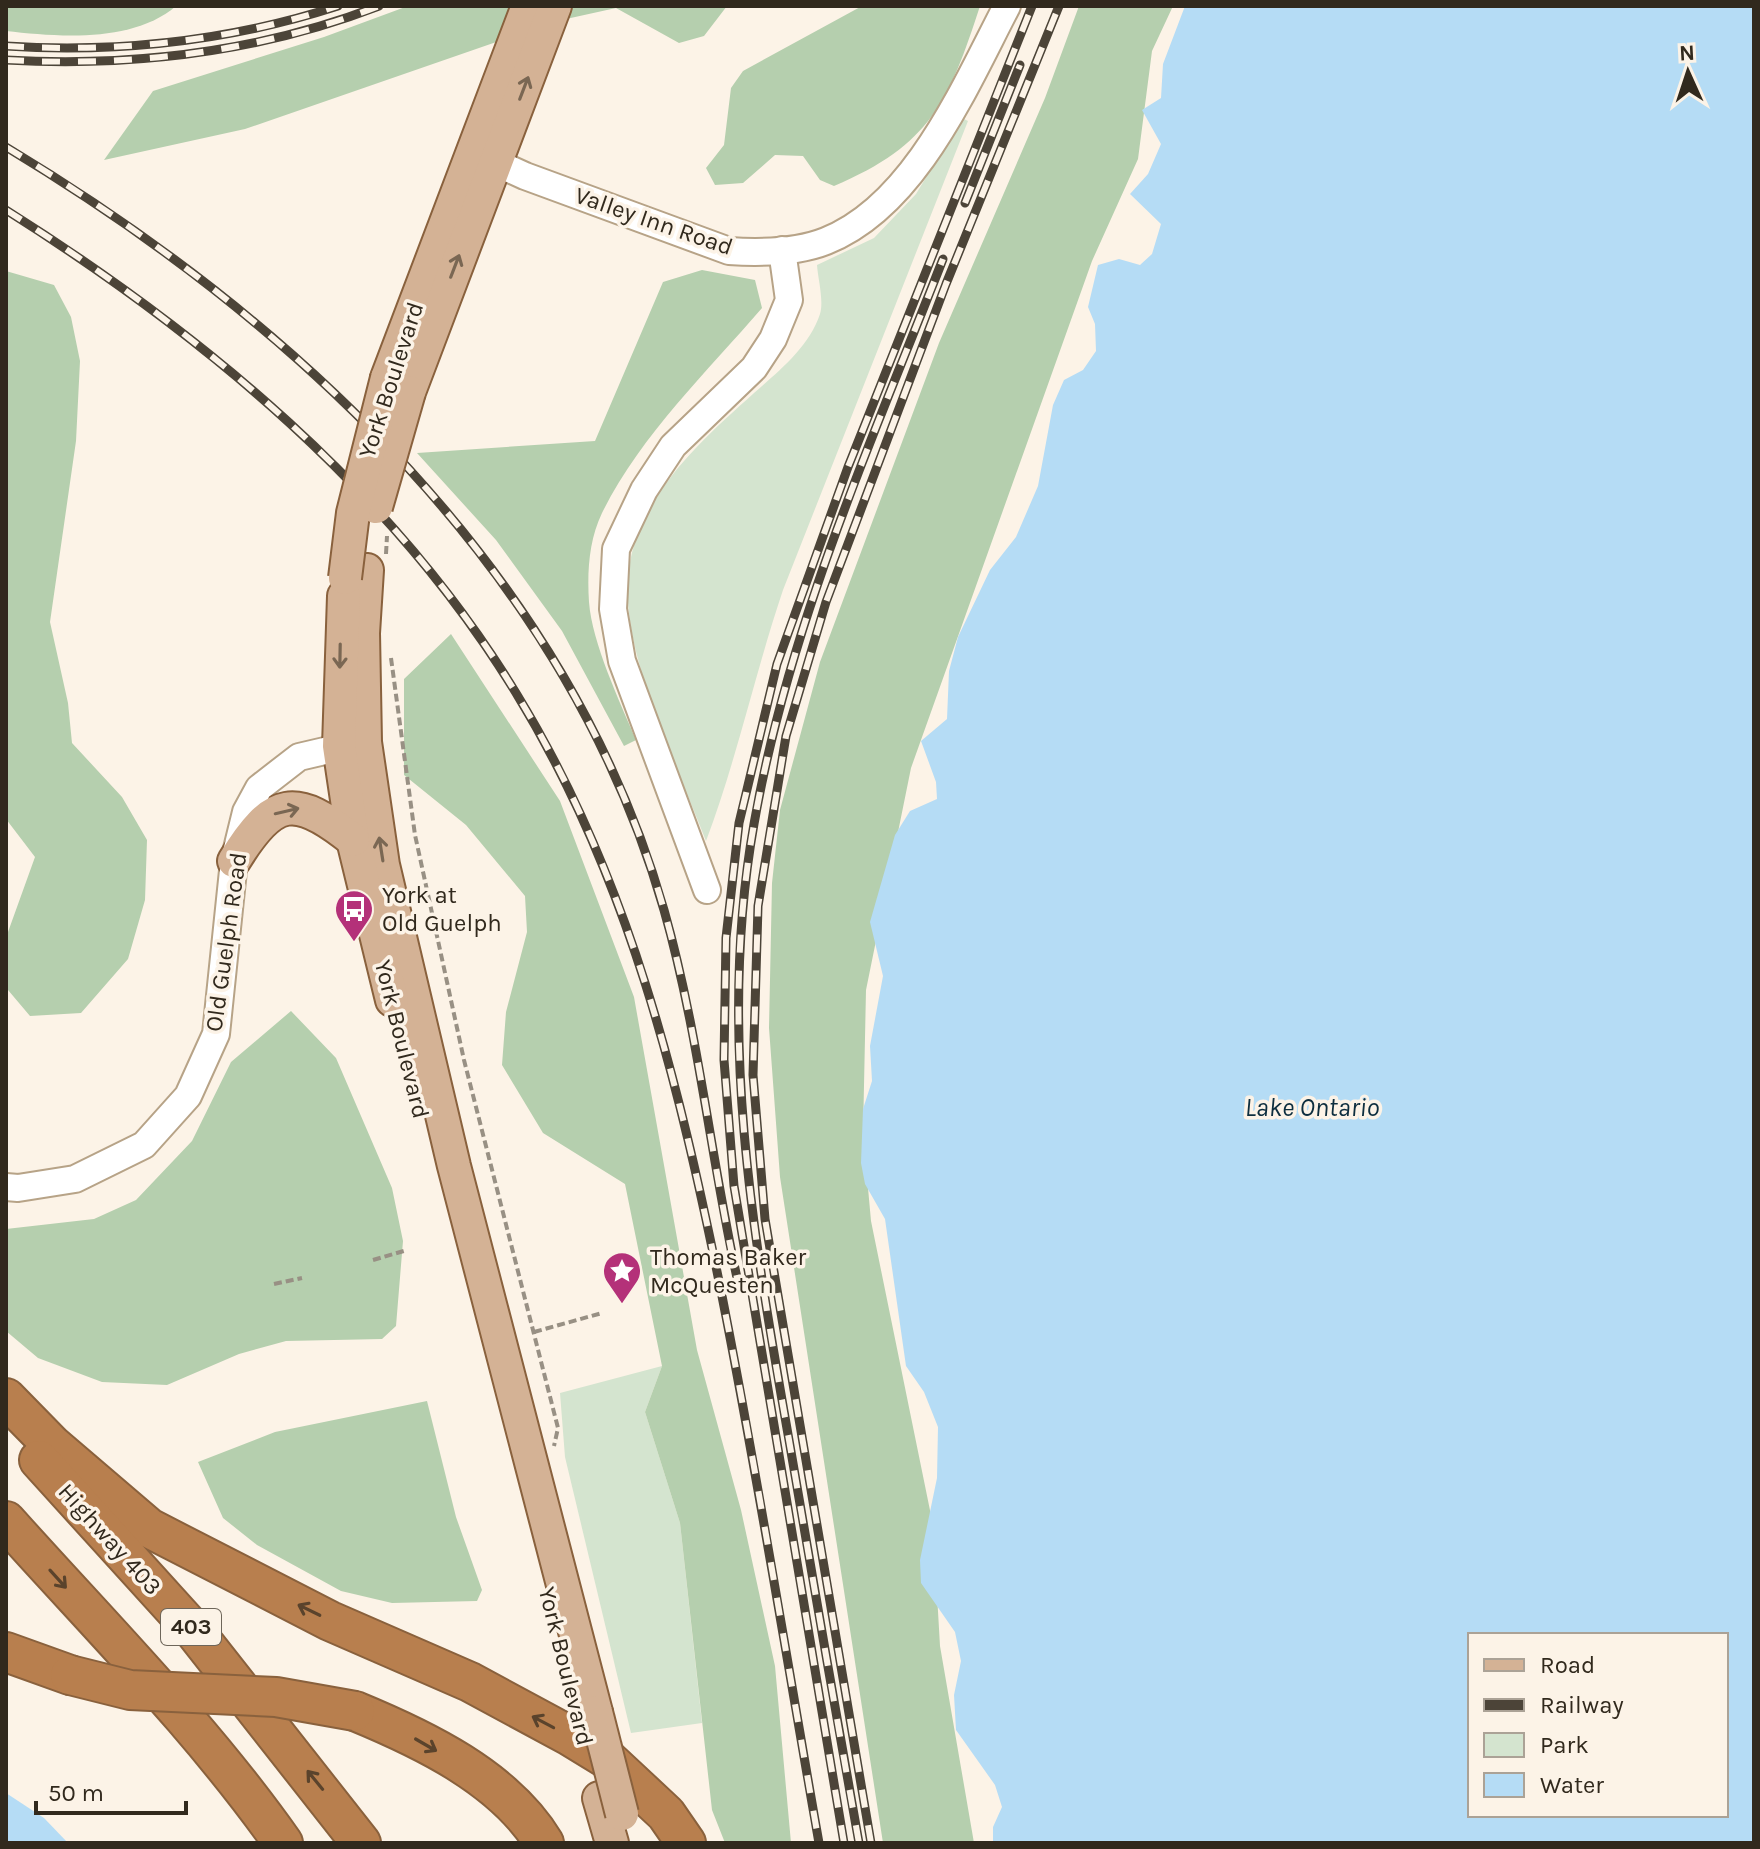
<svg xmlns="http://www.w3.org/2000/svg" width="1760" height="1849" font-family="Karla,sans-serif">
	<rect width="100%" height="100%" fill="#fcf3e7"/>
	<!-- green -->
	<g fill="#d4e4cf">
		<path d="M962,118l6,3 -185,469c-28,83 -46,169 -77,251 -28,-73 -89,-196 -77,-273 11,-74 73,-128 125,-175 25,-22 55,-46 66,-79 4,-13 -2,-35 -3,-49l57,-27 42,-44z"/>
		<path d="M662,1366l-17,46 35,111 22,200 -71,10 -66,-276 -5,-64z"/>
	</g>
	<!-- forest -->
	<g fill="#b5cfae">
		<path d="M6,6h170c-43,37 -117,31 -170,25z"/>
		<path d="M408,6h319l-23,30 -25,7 -63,-35 -59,13 -312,108 -141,31 49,-69 171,-54z"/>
		<path d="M862,6h118c-31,95 -49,139 -146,180l-14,-6 -17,-24 -28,-1 -32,28 -28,2 -9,-17 18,-23 7,-57 12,-17z"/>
		<path d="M1079,6h94l-21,45 -14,108 -46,102 -181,507 -45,222 -3,143 8,88 62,304 7,121 34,197h-91l-103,-666 -11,-149 3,-145 8,-73 40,-148 119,-319 106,-245z"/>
		<path d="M702,270l53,10 7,28c-55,64 -122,128 -160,205 -13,27 -15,59 -13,89 3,41 31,100 47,138l-12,6 -62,-115 -66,-91 -79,-87 178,-12 68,-159z"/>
		<path d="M6,271l48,14 17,32 9,44 -4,80 -26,181 18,81 4,40 50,54 25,43 -2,60 -17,59 -47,54 -51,3 -22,-26v-58l27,-75 -29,-38z"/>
		<path d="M451,634l109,167 74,196 63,353 44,160 34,156 16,177h-66l-13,-33 -32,-287 -35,-111 17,-46 -37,-182 -82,-51 -41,-68 4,-53 21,-80 -2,-36 -59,-71 -62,-50v-96z"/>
		<path d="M291,1011l45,47 56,130 11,53 -7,85 -14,13 -96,2 -47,13 -72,31 -65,-3 -64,-24 -32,-27v-102l88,-10 42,-19 56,-59 39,-79z"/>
		<path d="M427,1401l29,116 26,73 -5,11 -85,2 -51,-12 -84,-46 -34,-27 -25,-56 77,-30z"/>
	</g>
	<!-- water -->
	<g fill="#b5dcf5" fill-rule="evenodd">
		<path d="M1185,6h569v1837h-761v-16l9,-20 -7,-22 -39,-55 -2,-35 7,-34 -6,-29 -34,-49 -1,-23 17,-82 1,-51 -14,-35 -18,-26 -21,-147 -20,-35 -4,-21 2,-54 9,-28 -2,-35 13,-70 -13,-54 25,-87 15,-24 27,-12 -1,-17 -15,-41 26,-22 2,-48 9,-34 32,-67 26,-33 22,-51 15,-81 11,-25 19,-10 13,-19 -1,-27 -7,-17 10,-42 21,-6 21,6 12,-11 9,-30 -31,-30 18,-20 13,-30 -19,-34 19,-12 2,-34zM1470,1635h256v180h-256z"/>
		<path d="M6,1793l38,25 24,25h-62z"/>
	</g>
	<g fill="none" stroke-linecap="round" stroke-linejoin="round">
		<defs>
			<g id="minor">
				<path d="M477,154l48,22 204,75c31,2 67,2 97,-10 89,-35 139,-155 181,-235"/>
				<path d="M707,890l-85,-229 -9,-52 3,-60 28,-59 29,-44 81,-78 19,-29 16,-39 -7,-50"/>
				<path d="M6,1187l12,1 57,-9 69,-34 44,-49 28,-62 18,-173 12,-49 13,-24 40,-31 60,-14"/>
			</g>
			<g id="major">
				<path d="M387,378l141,-372"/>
				<path d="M409,392l146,-386"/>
				<path d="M367,570l-4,63 2,109 18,123 71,301 142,546"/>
				<path d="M344,596l-5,150 14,94 39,160"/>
				<path d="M234,861c39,-64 61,-68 119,-21"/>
				<path d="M599,1798l13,45"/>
			</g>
			<g id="highway">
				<path d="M6,1398l46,47 97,83 181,93 140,61 100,54 36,22 60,56 20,29"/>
				<path d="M39,1460l156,172 166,211"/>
				<path d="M6,1521c94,105 196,207 277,322"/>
				<path d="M6,1652l64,23"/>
				<path d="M355,1711c68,28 150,67 189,132"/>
			</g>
		</defs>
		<!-- minor casing -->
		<use href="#minor" stroke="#b7a387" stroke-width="30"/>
		<!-- major casing -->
		<use href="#major" stroke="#89613d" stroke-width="36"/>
		<!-- highway casing -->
		<use href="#highway" stroke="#89613d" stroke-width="42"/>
		<!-- path -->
		<g stroke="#989084" stroke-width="4" stroke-dasharray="8 4" stroke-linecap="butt">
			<path d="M386,554l1,-18"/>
			<path d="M391,658l24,177 49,225 94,368 -4,18"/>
			<path d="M373,1260l34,-10"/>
			<path d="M274,1284l28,-6"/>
			<path d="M534,1332l68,-19"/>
		</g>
		<!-- minor -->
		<use href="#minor" stroke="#fff" stroke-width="26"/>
		<!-- major -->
		<use href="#major" stroke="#d4b295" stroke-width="32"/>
		<!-- highway -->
		<use href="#highway" stroke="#b87f4e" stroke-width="38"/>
		<defs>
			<g id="rail">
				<path d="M6,46c113,7 224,-5 332,-40"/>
				<path d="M6,60c127,7 254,-8 373,-54"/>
				<path d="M6,147c292,176 562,427 658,763 35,123 47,252 75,377"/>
				<path d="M965,203l55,-138"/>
				<path d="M6,210c198,125 387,281 510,483 114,186 163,391 206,603 36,182 65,365 97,547"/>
				<path d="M844,1843l-110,-657 -10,-126 2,-122 13,-115 38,-159 71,-197 184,-461"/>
				<path d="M859,1843c-24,-134 -47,-269 -70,-403 -36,-205 -72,-409 -35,-616 34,-196 117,-381 189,-565"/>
				<path d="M871,1843l-106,-624 -12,-144 5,-169 28,-170 40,-134 120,-318 113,-278"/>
			</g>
		</defs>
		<!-- rail casing -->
		<use href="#rail" stroke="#4c4438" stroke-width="9"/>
		<!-- rail -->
		<use href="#rail" stroke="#fcf3e7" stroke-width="6" stroke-dasharray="18" stroke-linecap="butt"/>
		<defs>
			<g id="major-bridge">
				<path d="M376,507l33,-115"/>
				<path d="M345,578l8,-65 34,-135"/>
				<path d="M596,1712l26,102"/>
			</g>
			<path id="highway-bridge" d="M70,1675l60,15 146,7 79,14"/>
		</defs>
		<!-- major-bridge casing -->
		<use href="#major-bridge" stroke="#89613d" stroke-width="36" stroke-linecap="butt"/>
		<!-- highway-bridge casing -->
		<use href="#highway-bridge" stroke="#89613d" stroke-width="42" stroke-linecap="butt"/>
		<!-- major-bridge -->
		<use href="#major-bridge" stroke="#d4b295" stroke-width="32"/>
		<!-- highway-bridge -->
		<use href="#highway-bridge" stroke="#b87f4e" stroke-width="38"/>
	</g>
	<!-- one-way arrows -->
	<defs><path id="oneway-shaft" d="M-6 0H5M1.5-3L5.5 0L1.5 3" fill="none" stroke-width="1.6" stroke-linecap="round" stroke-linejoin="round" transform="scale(2)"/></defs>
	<g stroke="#7a6753">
		<use href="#oneway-shaft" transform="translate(524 88) rotate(-69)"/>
		<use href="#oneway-shaft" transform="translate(455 266) rotate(-69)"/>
		<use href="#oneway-shaft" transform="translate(340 656) rotate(91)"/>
		<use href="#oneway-shaft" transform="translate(287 811) rotate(-13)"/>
		<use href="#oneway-shaft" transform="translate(381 849) rotate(-99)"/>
	</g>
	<g stroke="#5a432c">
		<use href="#oneway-shaft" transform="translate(58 1579) rotate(48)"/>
		<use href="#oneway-shaft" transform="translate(309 1610) rotate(-154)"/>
		<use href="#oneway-shaft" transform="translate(543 1722) rotate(-152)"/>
		<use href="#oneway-shaft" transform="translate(426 1745) rotate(30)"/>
		<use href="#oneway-shaft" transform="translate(315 1780) rotate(-129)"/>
	</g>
	<!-- icons -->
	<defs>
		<symbol id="bus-pin" viewBox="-11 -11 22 30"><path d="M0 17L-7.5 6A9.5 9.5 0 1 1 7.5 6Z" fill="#b43179" stroke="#fcf3e7"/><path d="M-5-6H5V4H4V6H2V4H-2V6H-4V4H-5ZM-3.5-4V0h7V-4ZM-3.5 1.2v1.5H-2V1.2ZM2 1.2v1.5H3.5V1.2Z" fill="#fff"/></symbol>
		<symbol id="sight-pin" viewBox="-11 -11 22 30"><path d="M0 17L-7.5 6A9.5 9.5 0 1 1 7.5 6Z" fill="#b43179" stroke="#fcf3e7"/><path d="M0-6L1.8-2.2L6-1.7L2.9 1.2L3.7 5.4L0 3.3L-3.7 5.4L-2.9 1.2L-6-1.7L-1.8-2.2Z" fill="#fff"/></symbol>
	</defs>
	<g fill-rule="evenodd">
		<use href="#bus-pin" x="332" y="887" width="44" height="60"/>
		<use href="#sight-pin" x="600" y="1249" width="44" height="60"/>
	</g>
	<g text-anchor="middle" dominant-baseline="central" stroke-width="7" stroke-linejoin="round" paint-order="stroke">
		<!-- shield labels -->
		<rect fill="#fcf3e7" stroke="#6e665a" stroke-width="2" x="161" y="1609" width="60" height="36" rx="6"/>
		<g font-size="22" font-weight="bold" fill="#31291d">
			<text x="191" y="1627">403</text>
		</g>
		<!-- street labels -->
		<g font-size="24" fill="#31291d" stroke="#fcf3e7">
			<text transform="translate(654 221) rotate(19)">Valley Inn Road</text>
			<text transform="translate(391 380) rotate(-72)">York Boulevard</text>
			<text transform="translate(226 942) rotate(-82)">Old Guelph Road</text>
			<text transform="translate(402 1039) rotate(76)">York Boulevard</text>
			<text transform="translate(110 1539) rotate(48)">Highway 403</text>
			<text transform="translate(566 1666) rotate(76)">York Boulevard</text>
		</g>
		<!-- poi labels -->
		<g font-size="24" fill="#31291d" stroke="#fcf3e7" text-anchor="start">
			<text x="382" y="895">York at<tspan x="382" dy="28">Old Guelph</tspan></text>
			<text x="650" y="1257">Thomas Baker<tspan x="650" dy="28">McQuesten</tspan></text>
		</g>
		<!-- water labels -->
		<g font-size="26" font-style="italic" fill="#0d2e3f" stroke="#fcf3e7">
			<text x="1312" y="1107">Lake Ontario</text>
		</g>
	</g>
	<!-- border -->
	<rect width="1760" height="1849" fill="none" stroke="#31291d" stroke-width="16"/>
	<!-- legend -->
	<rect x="1468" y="1633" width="260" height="184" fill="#fcf3e7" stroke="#aba296" stroke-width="2"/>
	<rect x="1484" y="1659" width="40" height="12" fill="#d4b295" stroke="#aba296" stroke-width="2"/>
	<text x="1540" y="1673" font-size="24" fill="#31291d">Road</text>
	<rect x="1484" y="1699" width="40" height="12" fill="#4c4438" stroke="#aba296" stroke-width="2"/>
	<text x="1540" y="1713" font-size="24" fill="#31291d">Railway</text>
	<rect x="1484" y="1733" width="40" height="24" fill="#d4e4cf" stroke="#aba296" stroke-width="2"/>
	<text x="1540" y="1753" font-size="24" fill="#31291d">Park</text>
	<rect x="1484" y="1773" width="40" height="24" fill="#b5dcf5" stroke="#aba296" stroke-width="2"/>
	<text x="1540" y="1793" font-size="24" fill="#31291d">Water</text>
	<!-- north arrow -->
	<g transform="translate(1688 72) rotate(357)" stroke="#fcf3e7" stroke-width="6" paint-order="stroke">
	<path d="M0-6L14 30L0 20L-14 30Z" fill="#31291d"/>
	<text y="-12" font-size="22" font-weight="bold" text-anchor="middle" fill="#31291d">N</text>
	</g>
	<!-- scale -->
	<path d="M36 1801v12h150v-12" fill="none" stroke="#31291d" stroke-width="4"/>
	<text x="48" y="1801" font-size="24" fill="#31291d" stroke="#fcf3e7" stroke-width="6" paint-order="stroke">50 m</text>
</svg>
